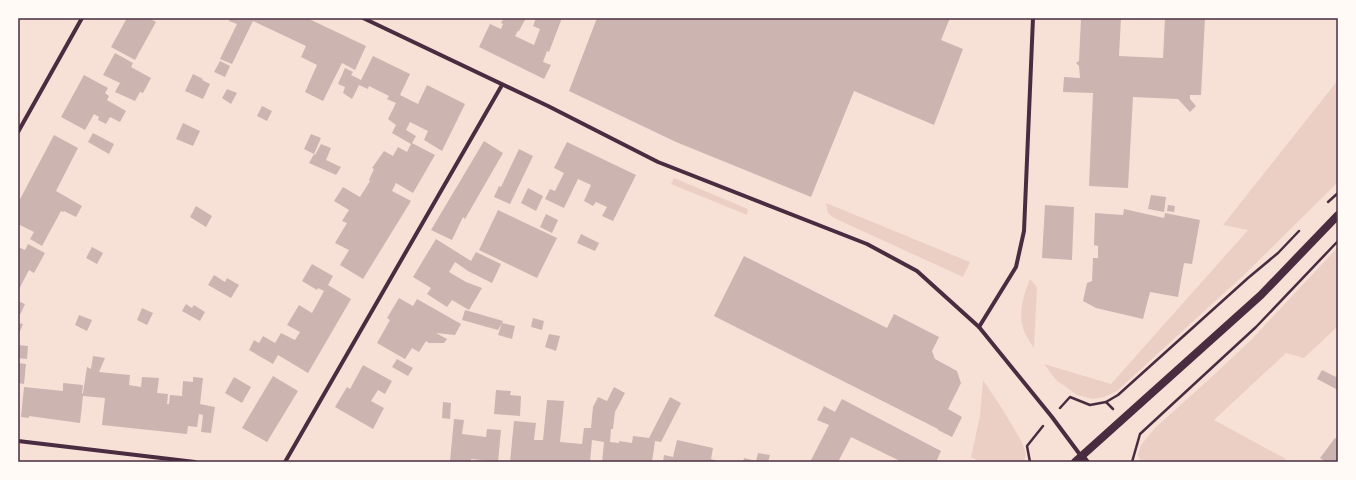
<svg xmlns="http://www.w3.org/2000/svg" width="1356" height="480" font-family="Mulish,sans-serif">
	<rect width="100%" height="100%" fill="#f7e1d7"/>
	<!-- green -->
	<g fill="#ebcfc5">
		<path d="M1338,80v102l-92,91 -129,118 -13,6 -11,2 -16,-4 -21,-15 -12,-16 67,20 137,-154 -25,-5z"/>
		<path d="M674,178l74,31 -1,6 -76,-31z"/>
		<path d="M826,203l144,59 -7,15 -129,-59 -6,-5z"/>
		<path d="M1338,247v79l-34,32 -18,-5 -72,67 72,39 -1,3h-144l-3,-7 3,-10 14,-17 61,-55 36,-34z"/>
		<path d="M1030,279l7,8 -3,61c-4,-6 -9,-13 -11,-20 -5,-17 1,-34 7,-49z"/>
		<path d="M983,380l20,30 19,32 4,12 -2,8h-44l-9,-5 9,-41z"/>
	</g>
	<!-- building -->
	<g fill="#ccb4b1">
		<path d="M127,18h22l7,4 -21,38 -24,-13z"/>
		<path d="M230,18h77l59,28 -11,24 -13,-7 -19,38 -18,-9 12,-27 -16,-8 5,-11 -53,-25 -21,43 -12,-5 17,-35 -8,-3z"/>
		<path d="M504,18h22l-7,13h-1l-3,5 19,9 6,-16 -7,-3 3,-8h26l-13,34 -2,-1 -4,11 8,3 -7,14 -65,-32 11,-23 11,5 2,-5 -2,-1z"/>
		<path d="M597,18h353l-9,22 22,9 -29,76 -80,-34 -43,106 -135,-55 -107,-51z"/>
		<path d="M1081,18h40l-2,38 44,2 2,-40h40l-4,77h-11v4l6,7 -6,6 -12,-13 -45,-2 -5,91 -39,-2 4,-93 -30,-1 1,-15 16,1 -1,-12 -3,-3 3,-2z"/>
		<path d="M115,53l18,10 -2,4 20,11 -8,15 -3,-1 -5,9 -20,-9 5,-9 -17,-8z"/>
		<path d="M373,56l37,18 -10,21 18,9 9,-19 38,19 -23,47 -18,-11 4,-9 -18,-9 -4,8 10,6 -4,7 23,12 -22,38 -17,-10 -4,8 19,10 -48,78 -23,-14 9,-15 -14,-7 12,-20 -5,-2 7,-11 -15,-9 9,-14 17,10 10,-16 -1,-1 5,-11 -2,-1 12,-17 9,5 5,-9 9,5 4,-8 -19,-11 4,-8 -8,-6 8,-16 -9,-4 2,-3 -20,-10 -1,3 -9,-4 -7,14 -9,-6 2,-6 -7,-3 7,-16 8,4 -2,3 10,5z"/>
		<path d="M220,61l10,5 -5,11 -11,-5z"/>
		<path d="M193,74l10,5 -1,1 8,4 -7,15 -18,-8z"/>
		<path d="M84,75l24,13 -3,5 4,3 -2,4 19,11 -6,11 -10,-5 -4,7 -8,-4 1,-3 -5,-3 -9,16 -24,-13z"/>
		<path d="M227,89l10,4 -6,11 -9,-6z"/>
		<path d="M262,106l10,5 -5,10 -10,-5z"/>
		<path d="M183,123l17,8 -7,15 -17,-7z"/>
		<path d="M93,133l21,11 -5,10 -21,-12z"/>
		<path d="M311,134l10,4 -7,16 -10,-5z"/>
		<path d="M54,135l24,13 -22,43 26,15 -6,11 -12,-6 -1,1 -2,-1 -19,35 -12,-7 4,-7 -16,-8v-21z"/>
		<path d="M484,141l19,12 -38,66 -2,-2 -11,23 -21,-10z"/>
		<path d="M567,142l69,33 -23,46 -11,-5 5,-9 -11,-5 -3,4 -9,-5 7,-16 -13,-6 -14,29 -19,-9 5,-10 5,2 9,-18 -10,-5z"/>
		<path d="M321,144l10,4 -5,12 15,7 -5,8 -27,-12 5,-9 1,1z"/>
		<path d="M519,149l14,7 -23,48 -16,-7 5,-11 2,1z"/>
		<path d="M528,188l15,8 -7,15 -15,-8z"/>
		<path d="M1151,195l15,2 -2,15 -16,-3z"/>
		<path d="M1045,205l29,2 -2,53 -30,-2z"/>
		<path d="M1168,205l7,1 -1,6 -7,-1z"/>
		<path d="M196,206l16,10 -6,11 -16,-10z"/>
		<path d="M1124,209l40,9 1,-5 35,7 -8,44 -8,-1 -6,34 -28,-5 -7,27 -47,-11 -13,-7 4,-18 5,-2 1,-23h5v-12l-4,-1 1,-32 28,2z"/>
		<path d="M498,210l59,28 -20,40 -58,-28z"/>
		<path d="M546,214l12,6 -6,13 -12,-6z"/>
		<path d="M581,234l18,9 -4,8 -18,-8z"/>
		<path d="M436,239l35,22 5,-9 25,12 -9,19 -24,-12 -13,-9 -6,10 17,10 16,6 -13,22 -17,-10 -5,7 -20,-13 4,-6 -18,-11z"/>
		<path d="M28,244l17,9 -11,20 -5,-3 -11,21v-44l7,3z"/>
		<path d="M92,247l11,6 -6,11 -11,-6z"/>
		<path d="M744,256l143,72 7,-14 45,23 -7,14 3,8 22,12 4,12 -13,26 14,8 -10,20 -14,-7v-1l-224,-113z"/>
		<path d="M312,264l21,12 -5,9 23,14 -43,74 -30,-18 -5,9 -24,-14 5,-10 5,3 4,-7 12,7 6,-10 14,7 5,-8 -13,-7 12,-20 13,8 12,-22 -6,-3 -1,2 -15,-9z"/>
		<path d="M214,275l11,7 2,-4 12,7 -8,13 -23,-13z"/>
		<path d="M399,298l14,8 4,-7 44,25 -6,11 -19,-2 11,6 -3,4h-15l-3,-2 -7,11 -7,-4 -7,11 -28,-16 13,-23 -3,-2z"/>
		<path d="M18,301l7,3 -5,11 -2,-2z"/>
		<path d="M186,304l6,4 2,-3 11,7 -5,9 -18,-10z"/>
		<path d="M142,308l11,5 -6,12 -10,-5z"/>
		<path d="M465,310l38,11 -1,2 13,3 -3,13 -14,-4 4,-12 -4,7 -36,-10z"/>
		<path d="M79,315l13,5 -5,11 -12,-6z"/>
		<path d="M533,318l11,3 -2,9 -11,-3z"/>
		<path d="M18,323l5,1 -5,12z"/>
		<path d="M549,334l11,2 -4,15 -11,-4z"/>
		<path d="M18,345l10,1 -1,13 -9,-1z"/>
		<path d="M93,356l12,2 -6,14 31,3 -1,10 12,2 1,-10 17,1 -2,15 11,1 -1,10h2l1,-9 12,1 1,-15 10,1v-5l10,1 -3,26 15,3 -4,26 -10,-1 2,-17 -4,-1 -2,13 -9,-1 -1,8 -85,-9 3,-27 -22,-2 -3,27 -51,-7v2l-8,-1 3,-30 39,4v-8l20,2 -1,9 1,-1 4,-26 4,2z"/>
		<path d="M397,359l16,9 -5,8 -16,-9z"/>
		<path d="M18,363l8,1 -2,20 -6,-1z"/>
		<path d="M363,365l29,16 -7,13 -7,-4 -7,11 13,7 -11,21 -38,-22 12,-20 3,2z"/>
		<path d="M1322,370l16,8v12l-21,-11z"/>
		<path d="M273,376l25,15 -31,51 -25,-14z"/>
		<path d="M234,377l17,10 -9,16 -17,-10z"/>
		<path d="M614,387l11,6 -10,19 -2,17h-2l-1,13 9,1v-2l13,2 1,-7 16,2 21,-41 11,6 -20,39 -6,-1 -3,21h-50l2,-20 -12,-2 -2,22h-80l4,-41 22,2 -2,17h9l4,-40 17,1 -4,41 22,2 2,-16h7l2,-21 5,-10 9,4z"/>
		<path d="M496,390l15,1 -1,4 11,1 -1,20 -26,-2z"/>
		<path d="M842,399l99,52 -5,11h-34l-51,-25 -13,25h-28l19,-37 -12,-5 7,-14 11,6z"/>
		<path d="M443,402l8,1 -1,16 -8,-1z"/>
		<path d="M454,419l10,1 -2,14 24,3 1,-8 14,1 -3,32 -27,-3v3l-21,-1z"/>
		<path d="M1335,438l3,2v22h-12l-6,-4z"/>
		<path d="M677,440l36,8 -2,11 10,3h-58l1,-7 9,2z"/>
		<path d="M758,453l12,2 -2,7h-25l1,-4 12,3z"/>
	</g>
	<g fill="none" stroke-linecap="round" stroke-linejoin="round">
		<!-- path -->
		<g stroke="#4a2c40" stroke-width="2.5">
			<path d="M1328,202l10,-9"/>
			<path d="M1106,402l7,7"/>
			<path d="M1060,408l10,-11 20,8 16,-3 12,-7 130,-117 30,-25 21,-22"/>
			<path d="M1030,462l-3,-16 16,-20"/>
			<path d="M1132,462l8,-28 116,-107 82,-86"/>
		</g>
		<!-- minor -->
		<g stroke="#4a2c40" stroke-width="4">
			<path d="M363,18l185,88 110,56 209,82 50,27 62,56 73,90 29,39"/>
			<path d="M18,132l64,-114"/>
			<path d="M979,327l37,-60 8,-36 9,-213"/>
			<path d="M18,441l177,21"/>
			<path d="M285,462l217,-377"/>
		</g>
		<!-- tertiary -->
		<path stroke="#4a2c40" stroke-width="7" d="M1082,457l4,5"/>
		<!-- secondary -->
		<path stroke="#4a2c40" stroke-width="8" d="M1075,462l186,-167 77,-80"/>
	</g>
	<!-- border -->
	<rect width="1356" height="480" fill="none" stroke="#fffaf5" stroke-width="38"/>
	<rect x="19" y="19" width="1318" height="442" fill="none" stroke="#4a2c40" stroke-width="1.5"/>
</svg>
